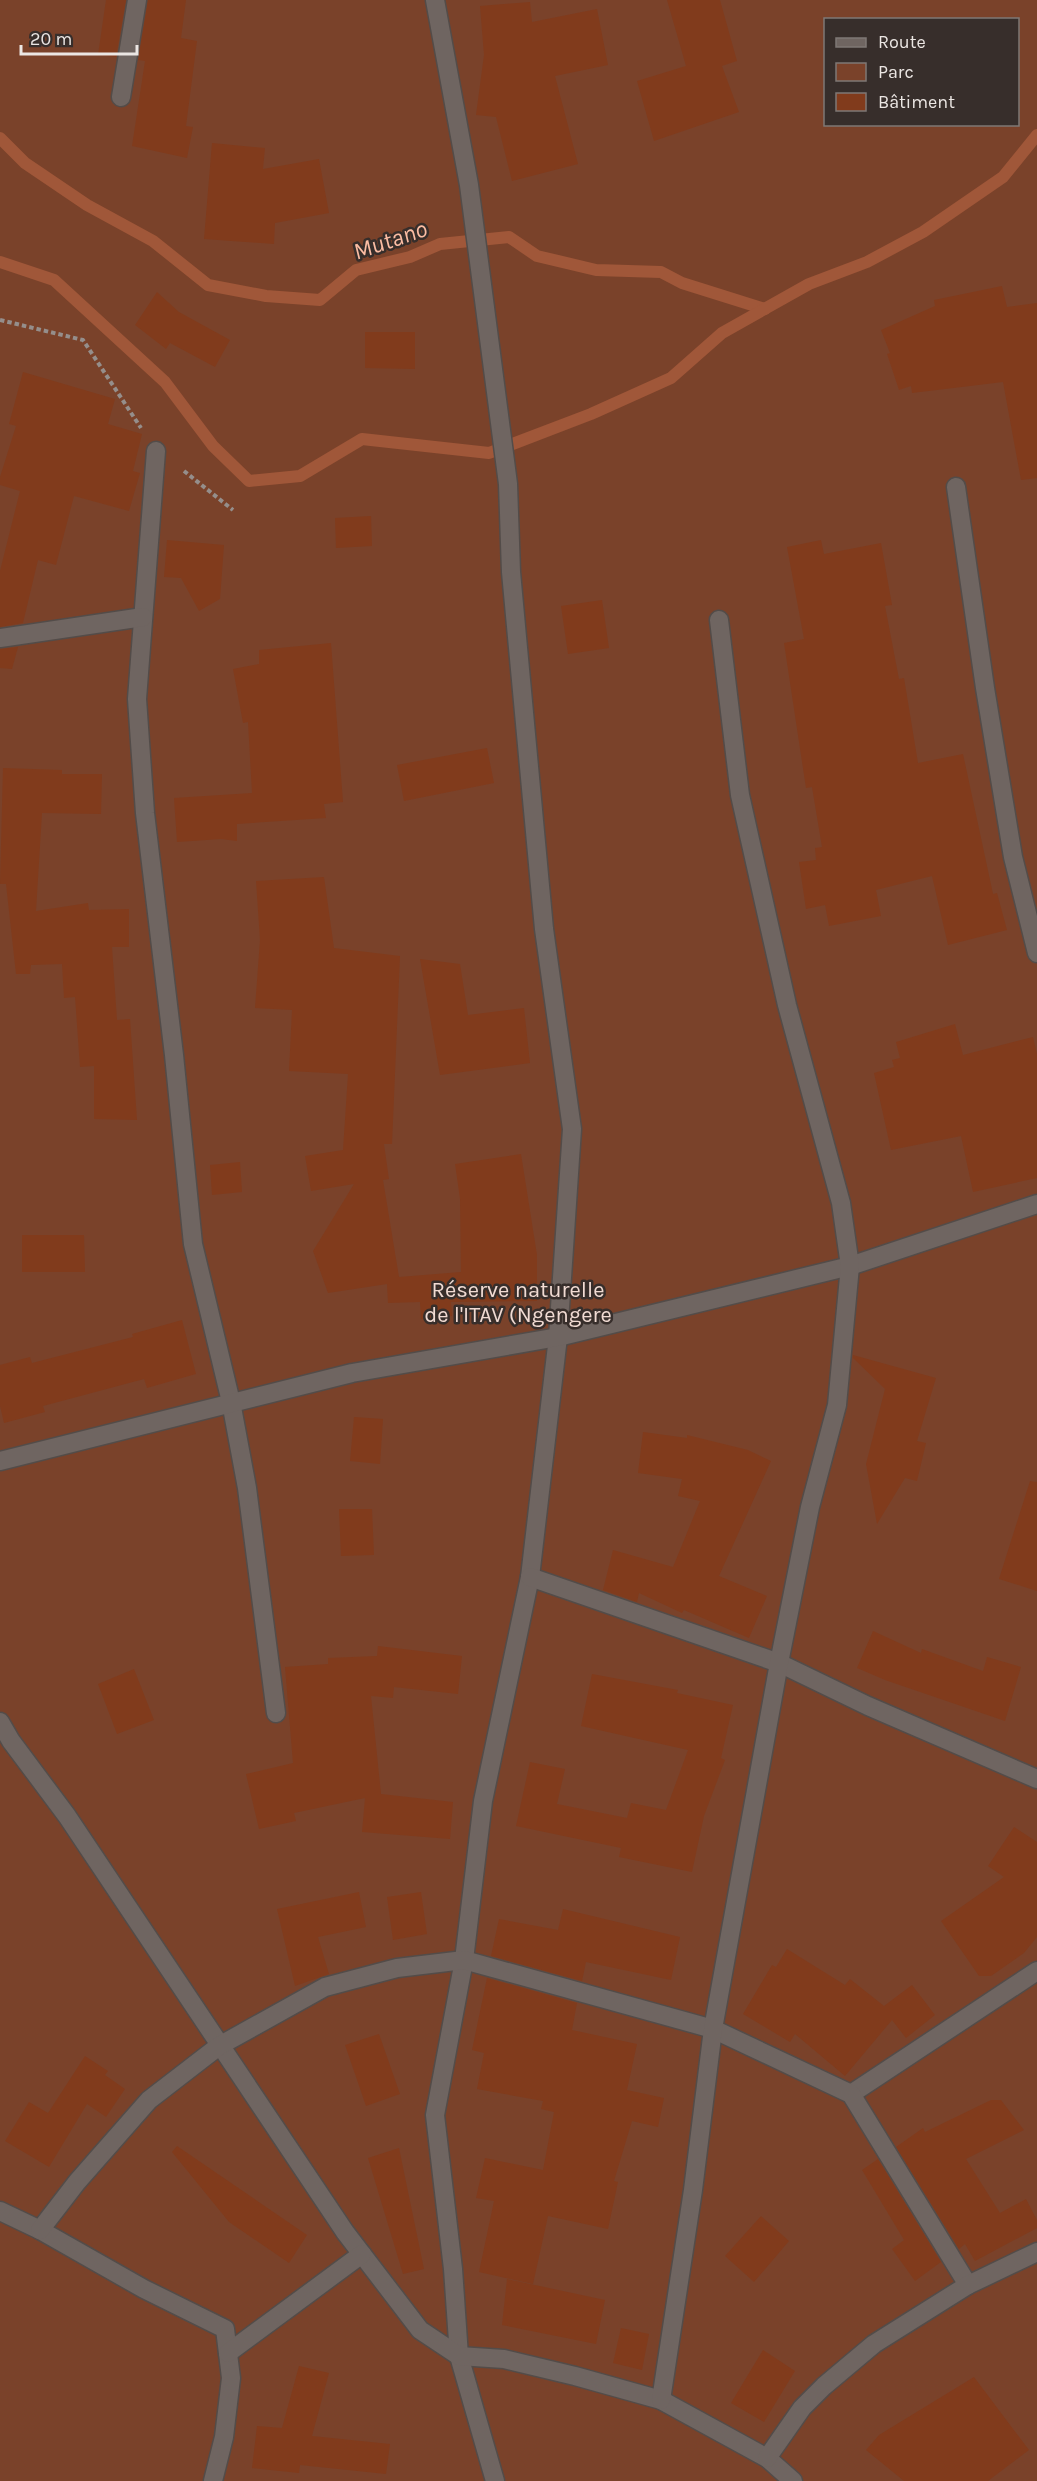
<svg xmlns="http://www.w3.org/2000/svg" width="1037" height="2481" font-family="Karla,sans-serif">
	<rect width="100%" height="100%" fill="#372e2b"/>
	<!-- green -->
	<path fill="#7a422a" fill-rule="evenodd" d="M0,0h1037v2481h-1037zM826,20h192v104h-192z"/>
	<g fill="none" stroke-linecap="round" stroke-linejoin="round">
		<!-- stream -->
		<g stroke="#a05739" stroke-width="12">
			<path d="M0,138l25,25 62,42 66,36 55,44 58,11 54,4 36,-30 54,-13 30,-13 69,-7 28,19 59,14 65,2 21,11 83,26"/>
			<path d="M0,262l54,18 111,102 48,64 36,35 51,-5 62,-37 127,14 102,-39 80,-36 51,-45 87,-49 58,-22 56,-30 80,-55 34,-42"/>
		</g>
	</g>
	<!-- building -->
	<g fill="#813b1c">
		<path d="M106,0h20l-10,57 -18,-2z"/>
		<path d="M148,0h38l-5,38 16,3 -11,85 7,1 -6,31 -55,-12 13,-85 -7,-1z"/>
		<path d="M667,0h53l17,61 -15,5 17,46 -85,29 -17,-60 49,-15z"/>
		<path d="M530,2l2,20 65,-13 11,56 -53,11 23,88 -66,17 -16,-64 -20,-2 8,-60 -4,-49z"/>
		<path d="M212,143l53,5 -2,21 56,-10 10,54 -54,10 -1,21 -70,-5z"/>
		<path d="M1002,286l5,21 30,-4v175l-16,2 -18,-98 -91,11 -1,-7 -12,4 -12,-36 3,-1 -9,-23 54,-24 -1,-6z"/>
		<path d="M157,292l22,20 51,28 -15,27 -45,-24 -4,6 -31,-24z"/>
		<path d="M365,332h50v37l-50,-1z"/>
		<path d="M23,372l92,27 -7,25 34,10 -9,37 7,2 -11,38 -55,-15 -18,69 -18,-5 -15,63 -23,4v-56l20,-80 -20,-6v-8l16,-51 -7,-2z"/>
		<path d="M371,516l1,30 -36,2 -1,-30z"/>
		<path d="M167,540l57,5 -4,54 -21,12 -18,-33 -17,-1z"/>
		<path d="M821,540l3,14 57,-11 11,62 -7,1 14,73 5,-1 14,85 45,-9 30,140 4,-1 10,37 -59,15 -16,-69 -56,14 5,26 -52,10 -4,-21 -19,4 -7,-47 17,-2 -1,-12 7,-1 -10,-60 -6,1 -22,-145 20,-4 -17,-92z"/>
		<path d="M602,600l7,48 -41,6 -7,-48z"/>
		<path d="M331,643l12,159 -19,2 2,14 -89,6v17l-16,-2 -44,3 -3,-44 78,-5 -4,-71 -5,1 -10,-54 26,-5v-14z"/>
		<path d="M18,647l-6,22 -12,-1v-19z"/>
		<path d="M487,748l7,35 -90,18 -7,-36z"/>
		<path d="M3,768l59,2v4h40l-1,40 -59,-1 -6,98 52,-8 1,7 40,-1v38h-17l5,73 13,-1 7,101 -43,-1v-53l-14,1 -5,-70 -11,1 -2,-34 -31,1 -1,9h-14l-10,-90h-6z"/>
		<path d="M324,877l10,71 66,8 -8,188h-8l5,35 -6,1 16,97 62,-5 -1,-73 -5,-35 66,-10 16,101v46l-86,1 1,14 -31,3 -1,-17 -32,1 -1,-19 -59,9 -15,-42 41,-67 -43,7 -6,-35 38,-6 5,-76 -59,-3 3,-61 -37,-2 5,-68 -4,-59z"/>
		<path d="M420,959l40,5 8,51 56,-7 6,55 -90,12z"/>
		<path d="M955,1024l8,31 70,-18 4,17v124l-64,14 -12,-56 -70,14 -17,-77 20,-6 -2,-7 8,-2 -4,-16z"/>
		<path d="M240,1162l2,30 -30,3 -2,-30z"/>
		<path d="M22,1235h62l1,37h-63z"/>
		<path d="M182,1320l14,54 -49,14 -3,-9 -101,27 2,6 -41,11 -4,-17v-41l30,-8 2,6 101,-26 -1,-3z"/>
		<path d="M853,1355l83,23 -19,63 9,2 -9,38 -12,-3 -28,46 -11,-60 19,-75 -32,-31z"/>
		<path d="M354,1417l29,2 -3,45 -30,-3z"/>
		<path d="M643,1432l44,6v-3l61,15 23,11 -52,115 48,20 -18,42 -65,-28 -2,3 -43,-20 -2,9 -34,-12 10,-40 60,17 27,-66 -22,-5 4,-17 -44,-6z"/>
		<path d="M1030,1481l7,1v109l-38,-12z"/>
		<path d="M339,1509h33l2,46 -33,1z"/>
		<path d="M873,1631l48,22 1,-4 61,22 4,-14 34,10 -16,54 -120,-41 -28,-12z"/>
		<path d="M378,1646l84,10 -4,38 -64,-7 -1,11 -22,-2 10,98 72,8 -3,37 -88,-7 3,-34 -71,15 2,8 -37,8 -13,-55 47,-11 -8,-96 43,-3v-6l49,-2z"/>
		<path d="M134,1669l20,51 -37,14 -19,-50z"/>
		<path d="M592,1674l86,16 -1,3 56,12 -12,53 4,2 -21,56 -12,56 -73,-15 2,-9 -105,-22 14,-64 35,7 -8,35 70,14 4,-15 35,7 22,-60 -107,-24z"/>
		<path d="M1014,1827l23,15v95l-13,16 -33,23h-12l-38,-55 63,-44 -16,-11z"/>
		<path d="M359,1892l7,35 -48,10 11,37 -34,12 -18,-77z"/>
		<path d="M421,1892l6,42 -34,6 -6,-43z"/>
		<path d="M563,1909l117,28 -9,43 -85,-18 -4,19 -91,-25 8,-37 59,11z"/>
		<path d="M787,1949l58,36 5,-6 34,27 28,-21 23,30 -29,23 -14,-18 -47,56 -50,-42 -5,8 -47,-28 29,-49 4,2z"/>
		<path d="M487,1978l90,25 -5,27 65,14 -10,46 37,8 -6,29 -26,-6 -18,60 4,1 -10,47 -60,-13 -15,68 -54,-12 15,-71 -18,-3 9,-40 58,12 11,-58 -13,-3 2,-8 -66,-12 7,-36 -12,-3z"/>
		<path d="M379,2034l21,60 -34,12 -21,-61z"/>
		<path d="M85,2056l23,15 -3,4 20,14 -19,28 -19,-13 -38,63 -44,-26 24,-39 19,11z"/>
		<path d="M991,2100h10l23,30 -58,29 34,54 26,-14 11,21v8l-62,33 -10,-17 -6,5 -63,-102 27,-19 2,4z"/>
		<path d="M177,2146l130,89 -18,28 -60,-41 -57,-70z"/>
		<path d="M399,2148l25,121 -21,5 -35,-116z"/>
		<path d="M878,2159l63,103 -26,19 -23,-32 12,-9 -42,-70z"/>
		<path d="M761,2216l28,25 -35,41 -29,-26z"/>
		<path d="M507,2279l98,21 -9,44 -94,-19z"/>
		<path d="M621,2328l28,6 -7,36 -29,-7z"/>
		<path d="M763,2350l32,21 -31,51 -33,-19z"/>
		<path d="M299,2366l30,7 -17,63 78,8 -4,30 -86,-9 -1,8 -47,-5 5,-42 25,2z"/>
		<path d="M974,2377l55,73 -41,31h-84l-38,-31 13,-15z"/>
	</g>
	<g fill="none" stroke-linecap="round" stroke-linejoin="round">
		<defs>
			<g id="minor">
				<path d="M435,0l34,185 39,299 3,88 33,357 28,200 -14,208 -28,240 -47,224 -19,159 -29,155 18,154 6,87 36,125"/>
				<path d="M121,97l16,-97"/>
				<path d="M156,451l-19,248 8,114 29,242 19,189 38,158 16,86 29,225"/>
				<path d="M956,487l29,201 28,169 24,96"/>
				<path d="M0,638l143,-21"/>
				<path d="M0,1461l352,-88 206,-36 292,-71 187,-62"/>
				<path d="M530,1577l249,86 89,43 169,73"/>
				<path d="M0,1722l11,19 56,75 278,416 75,98 39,26 45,3 71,17 86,24 106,58 26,23"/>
				<path d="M851,2094l186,-123"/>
				<path d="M0,2211l40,19 104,59 81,40 6,49 -7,59 -11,44"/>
				<path d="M40,2230l37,-48 72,-82 70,-54 106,-59 72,-19 67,-8 249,69 138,65 117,191"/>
				<path d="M228,2353l134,-99"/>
				<path d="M661,2400l32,-210 20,-161 66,-366 31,-156 27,-102 13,-139 -9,-63 -54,-198 -47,-210 -21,-175"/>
				<path d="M767,2458l35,-50 22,-22 50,-42 94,-59 69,-33"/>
			</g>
		</defs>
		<!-- minor casing -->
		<use href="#minor" stroke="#534c49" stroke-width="21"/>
		<!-- path -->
		<g stroke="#958e8b" stroke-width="4" stroke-dasharray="4.5 3" stroke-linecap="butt">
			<path d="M0,320l83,20 58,88"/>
			<path d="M184,471l49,39"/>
		</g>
		<!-- minor -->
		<use href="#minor" stroke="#6f6561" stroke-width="18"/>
	</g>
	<g text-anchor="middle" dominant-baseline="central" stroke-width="5" stroke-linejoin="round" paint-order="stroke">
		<!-- park labels -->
		<g font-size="22" fill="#f1dbd3" stroke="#372e2b">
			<text x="518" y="1290">Réserve naturelle<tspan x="518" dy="25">de l'ITAV (Ngengere</tspan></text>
		</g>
		<!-- water labels -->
		<g font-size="24" font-style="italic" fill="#fcbda3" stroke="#372e2b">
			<text transform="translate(390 240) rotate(-19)">Mutano</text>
		</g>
	</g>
	<!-- legend -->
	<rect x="824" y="18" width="195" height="108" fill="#372e2b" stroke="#7f7875" stroke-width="1.5"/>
	<rect x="836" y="38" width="30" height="9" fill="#6f6561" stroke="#7f7875" stroke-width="1.5"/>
	<text x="878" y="48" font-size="18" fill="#ebe6e3">Route</text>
	<rect x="836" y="63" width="30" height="18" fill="#7a422a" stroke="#7f7875" stroke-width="1.5"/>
	<text x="878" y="78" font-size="18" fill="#ebe6e3">Parc</text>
	<rect x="836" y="93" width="30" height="18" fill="#813b1c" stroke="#7f7875" stroke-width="1.5"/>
	<text x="878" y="108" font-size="18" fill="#ebe6e3">Bâtiment</text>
	<!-- scale -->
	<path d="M21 45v9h116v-9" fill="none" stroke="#ebe6e3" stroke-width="3"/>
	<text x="30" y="45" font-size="18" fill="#ebe6e3" stroke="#372e2b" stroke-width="4.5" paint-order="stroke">20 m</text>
</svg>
